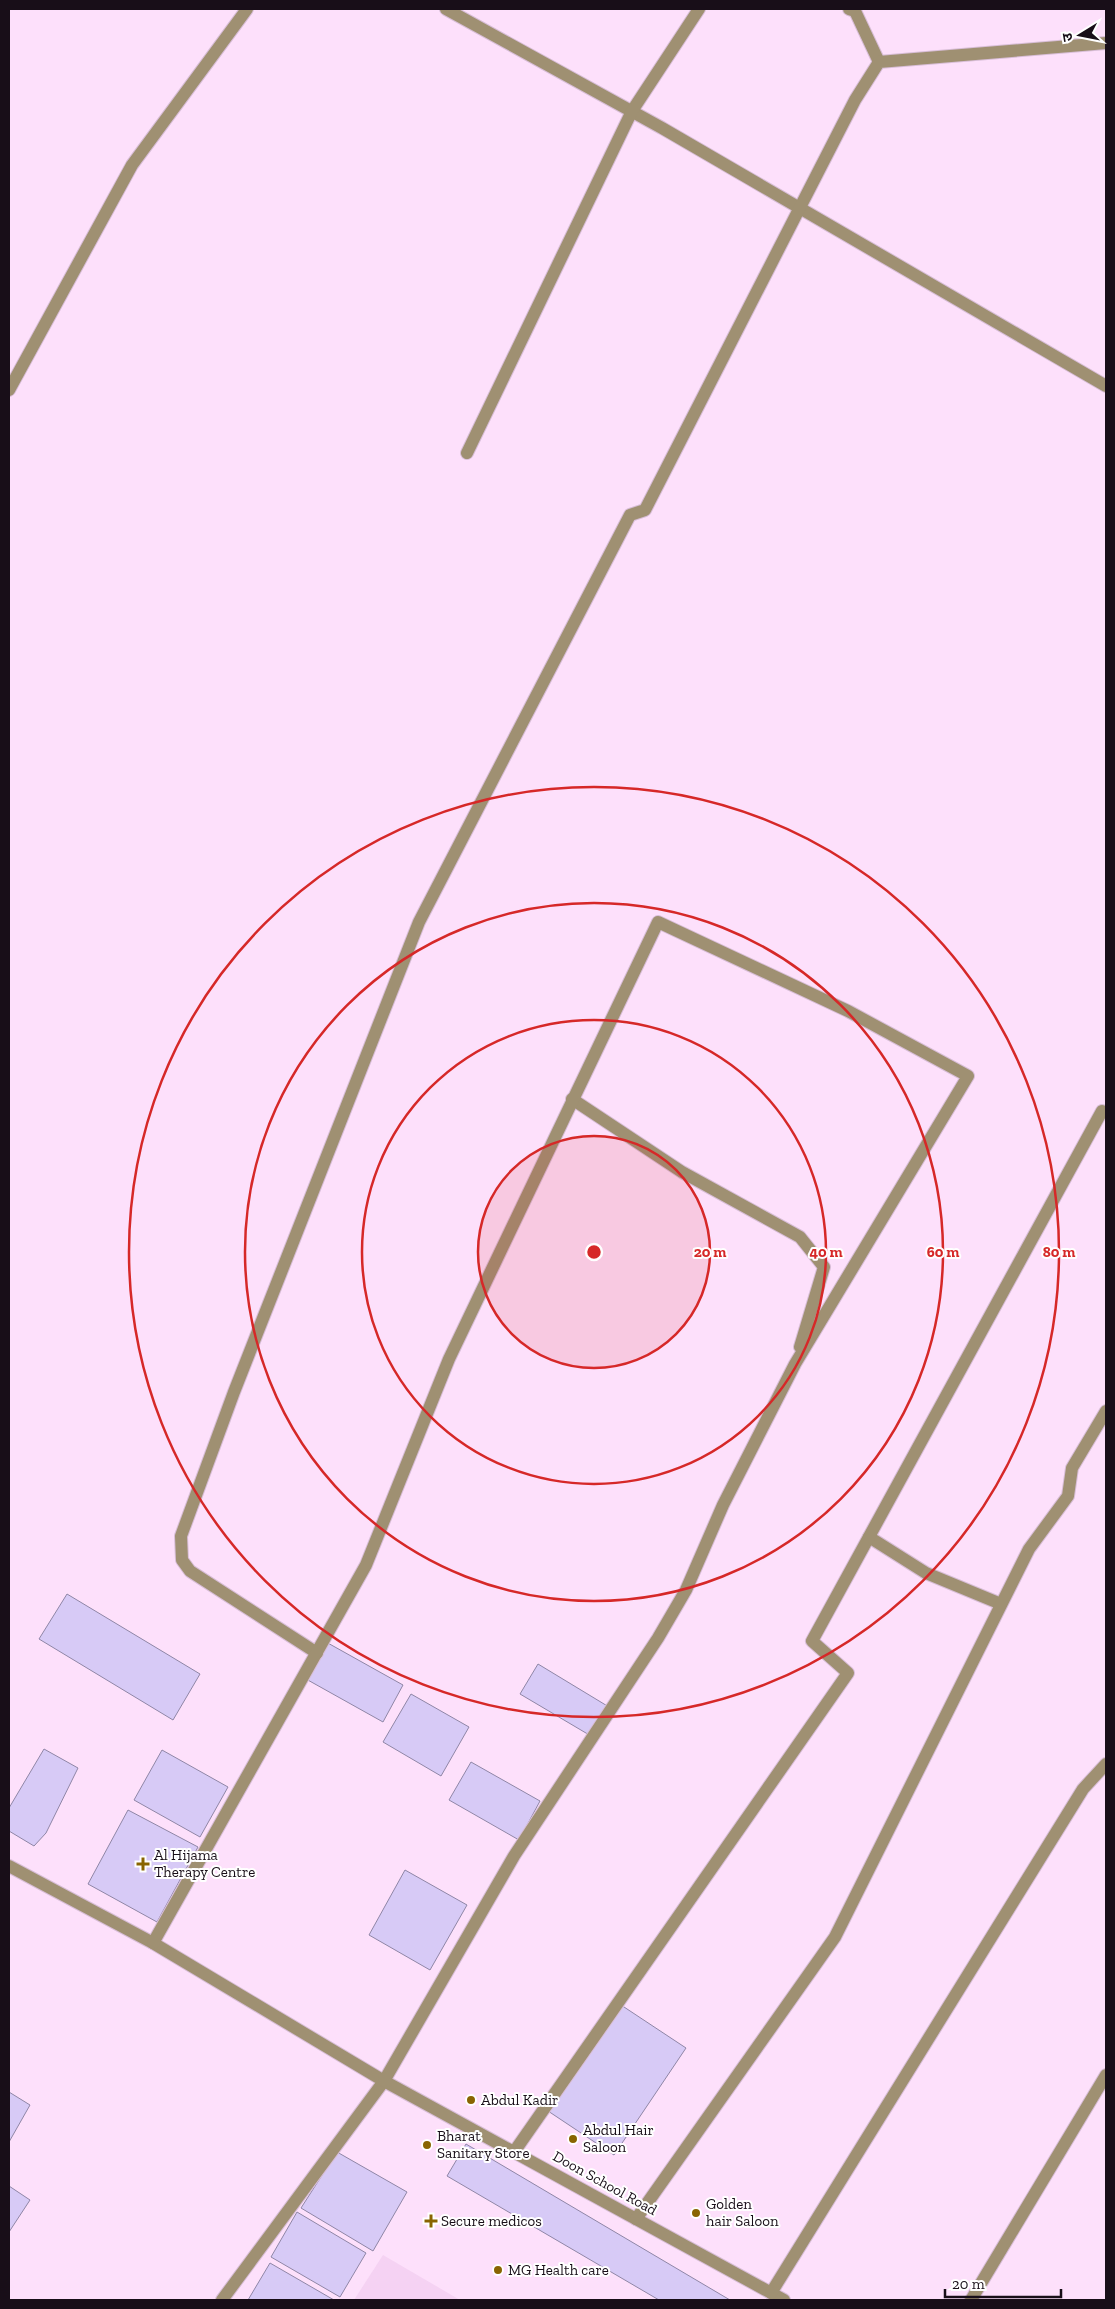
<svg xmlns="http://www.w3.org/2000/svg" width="1115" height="2309" font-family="'Zilla Slab','Noto Sans Devanagari',serif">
	<rect width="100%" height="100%" fill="#fde0fb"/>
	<!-- built -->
	<path fill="#f5d2f3" d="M383,2255l77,45h-106z"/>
	<!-- building -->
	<g fill="#d7caf6" stroke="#8f86a6">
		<path d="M67,1594l133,80 -27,46 -134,-81z"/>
		<path d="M326,1642l77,43 -20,37 -77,-43z"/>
		<path d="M538,1664l71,43 -18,29 -71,-42z"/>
		<path d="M411,1694l58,33 -28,49 -58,-34z"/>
		<path d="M44,1749l34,19 -32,65 -12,13 -25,-15v-23z"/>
		<path d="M162,1750l66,37 -28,50 -66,-37z"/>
		<path d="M471,1762l69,39 -21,39 -70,-40z"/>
		<path d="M128,1810l70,37 -41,75 -69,-38z"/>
		<path d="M405,1870l62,35 -37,65 -61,-35z"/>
		<path d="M618,2003l68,45 -72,107 -66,-44z"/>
		<path d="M9,2092l21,13 -21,37z"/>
		<path d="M466,2144l264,156h-71l-212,-124z"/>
		<path d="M337,2152l70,40 -34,59 -72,-43z"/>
		<path d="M9,2186l21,14 -21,32z"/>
		<path d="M297,2212l69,41 -26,44 -69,-40z"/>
		<path d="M270,2263l64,37h-86z"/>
	</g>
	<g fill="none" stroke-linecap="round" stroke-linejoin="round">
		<defs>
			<g id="minor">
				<path d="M446,9l216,119 444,258"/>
				<path d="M849,9l6,2 24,51"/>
				<path d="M9,390l123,-225 115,-156"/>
				<path d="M467,453l165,-342 67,-102"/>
				<path d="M572,1099l110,73 118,65 24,30 -24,80"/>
				<path d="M869,1537l57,36 75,31"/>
				<path d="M317,1653l-127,-82 -8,-11 -1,-24 53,-144 185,-470 211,-407 15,-5 210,-410 24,-38 227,-19"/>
				<path d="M9,1866l144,77 231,138 -162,219"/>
				<path d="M153,1943l213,-378 83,-206 209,-437 190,89 120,65 -173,288 -72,141 -37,85 -28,48 -144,218 -130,225 400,219"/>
				<path d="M514,2152l334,-479 -36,-32 290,-530"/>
				<path d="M636,2219l199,-282 194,-388 39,-53 4,-28 34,-57"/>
				<path d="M771,2293l312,-504 23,-25"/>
				<path d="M971,2300l135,-225"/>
			</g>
		</defs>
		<!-- minor casing -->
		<use href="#minor" stroke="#d8bed7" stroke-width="14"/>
		<!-- minor -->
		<use href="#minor" stroke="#9f9072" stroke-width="12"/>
	</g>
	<!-- distance rings -->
	<circle cx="594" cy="1252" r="116" fill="#d62828" fill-opacity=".12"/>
	<g fill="none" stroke="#d62828" stroke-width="2.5">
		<circle cx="594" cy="1252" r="116"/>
		<circle cx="594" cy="1252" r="232"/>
		<circle cx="594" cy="1252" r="349"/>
		<circle cx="594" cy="1252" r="465"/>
	</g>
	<!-- markers -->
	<g fill="#896401" stroke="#fff" stroke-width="2">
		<path d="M140.5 1856.5h5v5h5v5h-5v5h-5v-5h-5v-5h5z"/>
		<circle cx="471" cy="2100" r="5"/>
		<circle cx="573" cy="2139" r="5"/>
		<circle cx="427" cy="2145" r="5"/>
		<circle cx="696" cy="2213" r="5"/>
		<path d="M428.5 2213.5h5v5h5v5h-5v5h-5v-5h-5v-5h5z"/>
		<circle cx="498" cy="2270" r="5"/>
	</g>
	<g text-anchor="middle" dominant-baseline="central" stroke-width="4" stroke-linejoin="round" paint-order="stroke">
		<!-- poi labels -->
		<g font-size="15" fill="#180e18" stroke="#fff" text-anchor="start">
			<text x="154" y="1855">Al Hijama<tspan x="154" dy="17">Therapy Centre</tspan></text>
			<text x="481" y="2100">Abdul Kadir</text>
			<text x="583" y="2130">Abdul Hair<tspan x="583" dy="17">Saloon</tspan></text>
			<text x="437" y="2136">Bharat<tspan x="437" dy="17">Sanitary Store</tspan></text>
			<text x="706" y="2204">Golden<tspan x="706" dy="17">hair Saloon</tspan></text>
			<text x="441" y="2221">Secure medicos</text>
			<text x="508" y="2270">MG Health care</text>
		</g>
		<!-- street labels -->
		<g font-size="15" fill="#180e18" stroke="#fff">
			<text transform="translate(605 2183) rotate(29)">Doon School Road</text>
		</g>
	</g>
	<circle cx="594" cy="1252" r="8" fill="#d62828" stroke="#fff" stroke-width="2.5"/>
	<g font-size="15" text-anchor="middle" font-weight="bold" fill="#d62828" stroke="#fff" stroke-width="4" stroke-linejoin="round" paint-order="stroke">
		<text x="710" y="1257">20 m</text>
		<text x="826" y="1257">40 m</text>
		<text x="943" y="1257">60 m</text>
		<text x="1059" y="1257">80 m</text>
	</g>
	<!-- border -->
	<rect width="1115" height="2309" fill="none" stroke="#180e18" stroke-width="20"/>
	<!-- north arrow -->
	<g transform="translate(1080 35) rotate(260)" stroke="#ffffff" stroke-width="4" paint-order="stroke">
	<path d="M0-4L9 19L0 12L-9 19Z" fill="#180e18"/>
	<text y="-8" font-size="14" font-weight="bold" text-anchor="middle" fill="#180e18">उ</text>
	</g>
	<!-- scale -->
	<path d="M945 2289v8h116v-8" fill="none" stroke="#180e18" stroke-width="2.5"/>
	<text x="952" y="2289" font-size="15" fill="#180e18" stroke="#ffffff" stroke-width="4" paint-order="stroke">20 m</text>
</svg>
